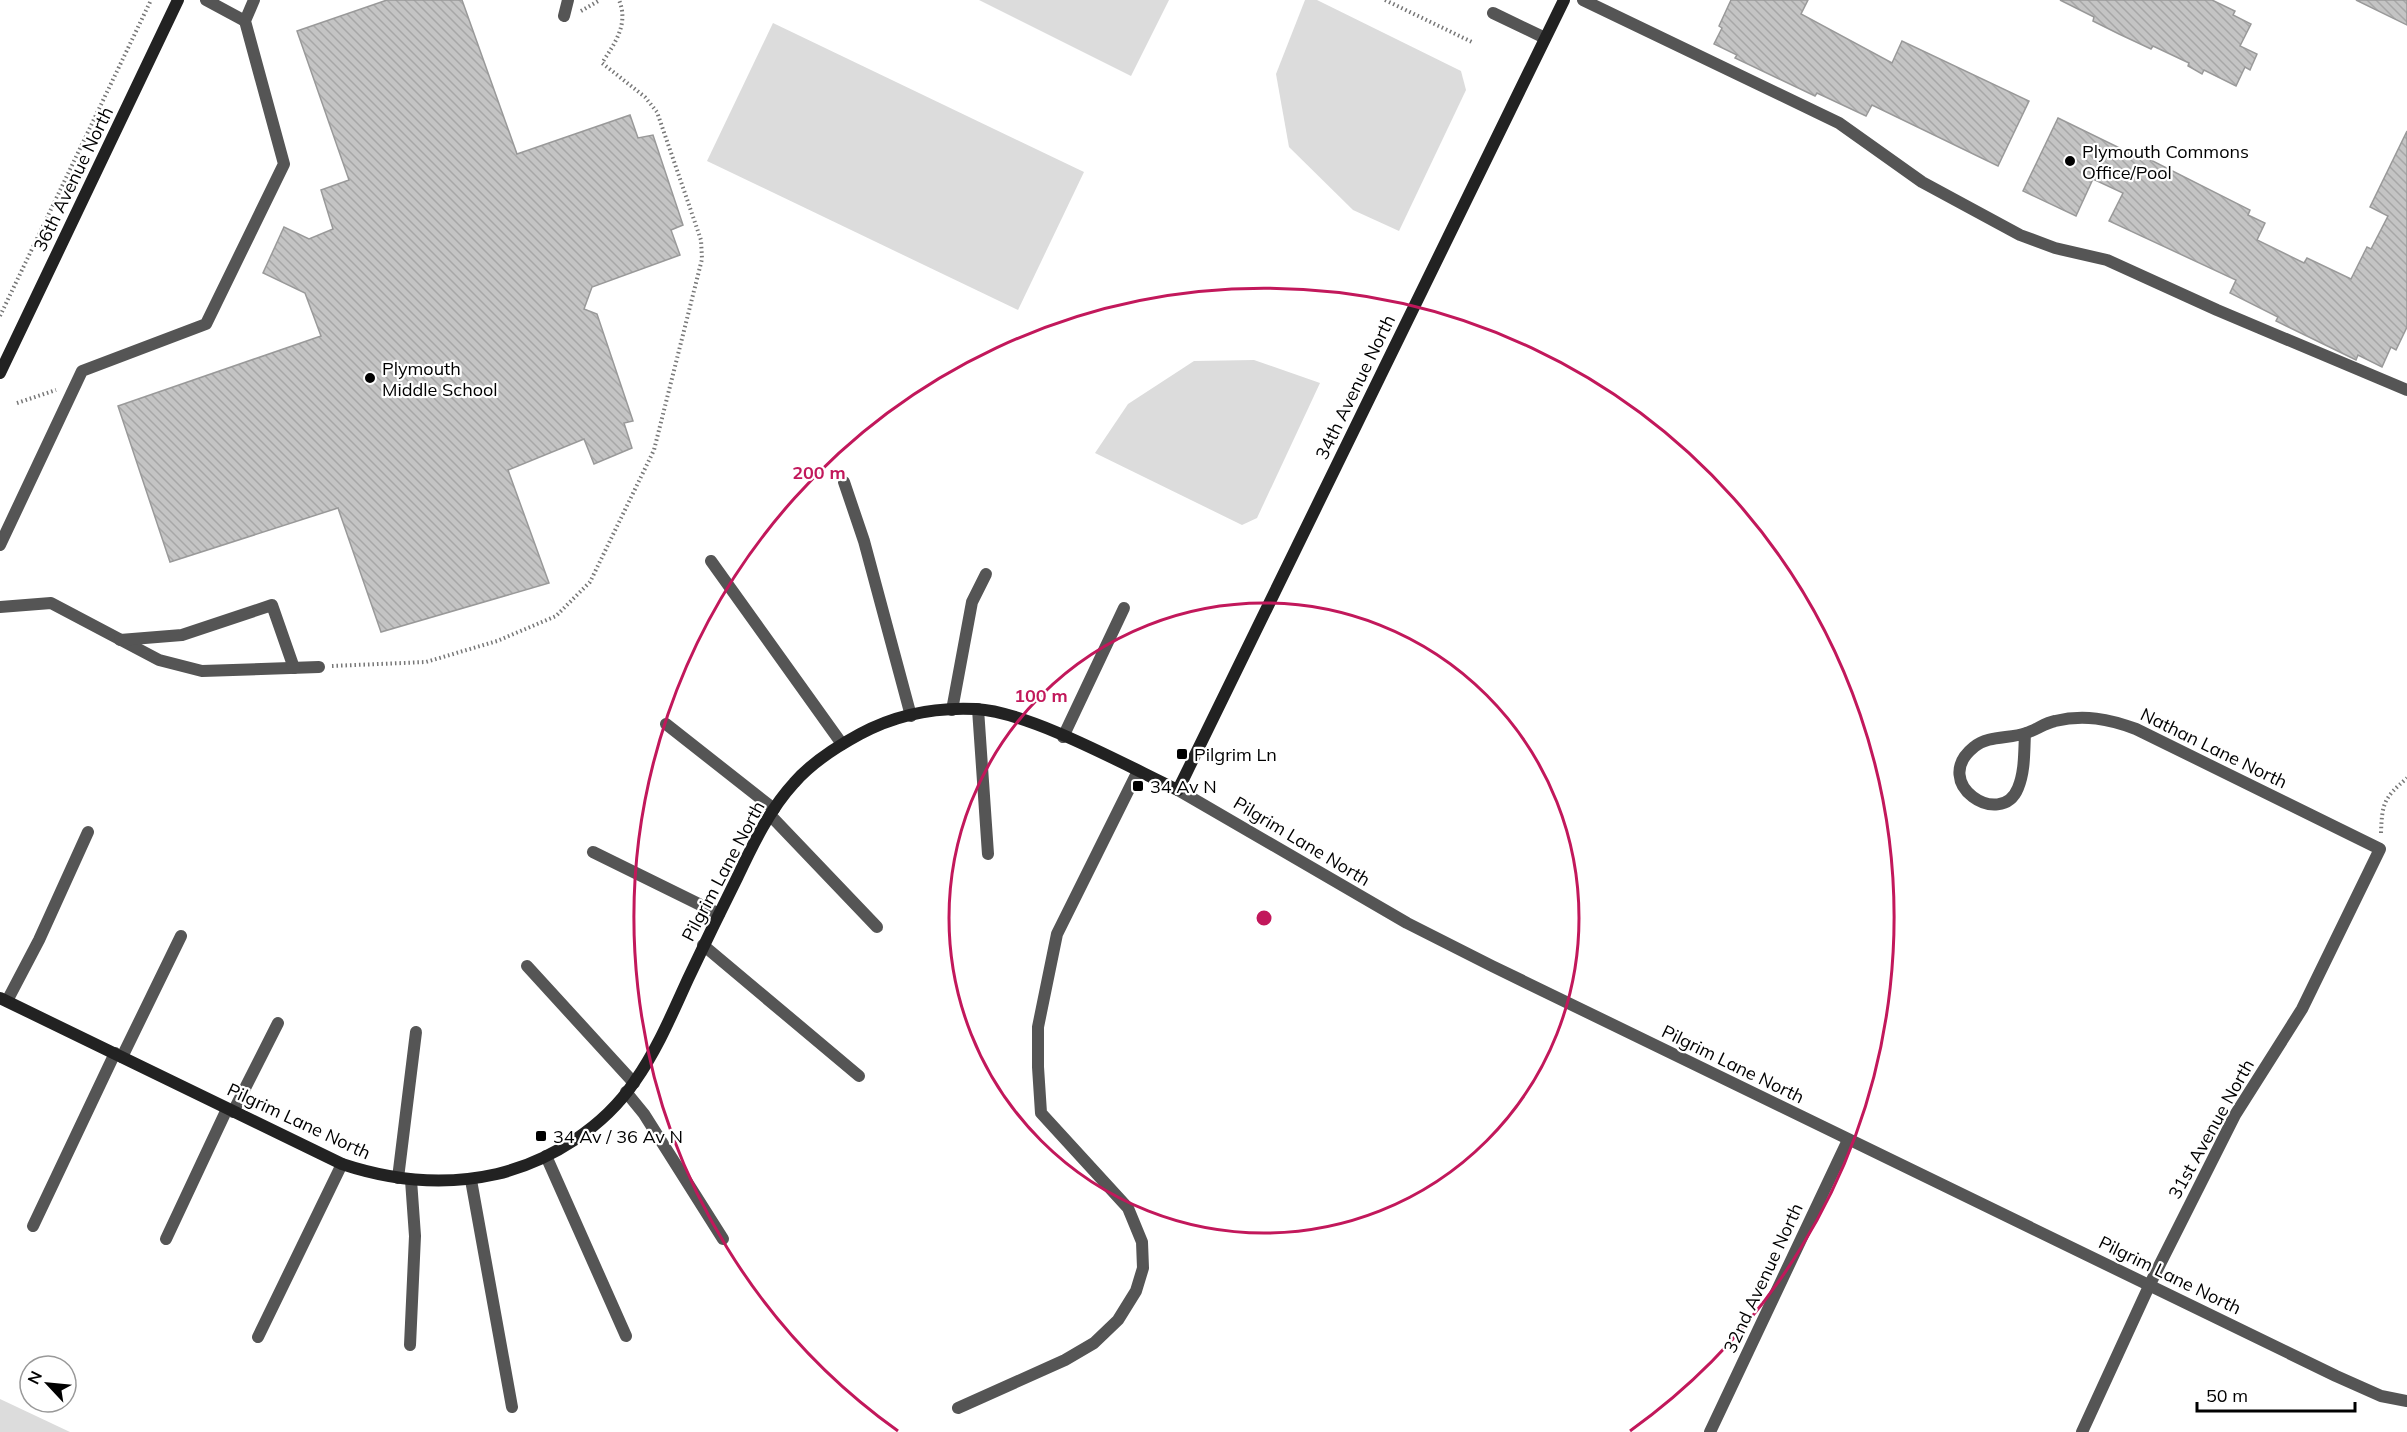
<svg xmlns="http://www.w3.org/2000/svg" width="2407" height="1432" font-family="Mulish,sans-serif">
	<defs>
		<pattern id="building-back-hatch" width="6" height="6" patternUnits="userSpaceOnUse" patternTransform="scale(1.5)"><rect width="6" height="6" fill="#c4c4c4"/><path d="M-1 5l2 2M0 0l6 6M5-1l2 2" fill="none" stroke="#a7a7a7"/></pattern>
	</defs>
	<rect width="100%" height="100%" fill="#fff"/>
	<!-- pitch -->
	<g fill="#dcdcdc">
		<path d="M979,0h190l-38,76z"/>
		<path d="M1305,0h12l144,71 5,19 -67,141 -46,-21 -64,-63 -13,-73z"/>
		<path d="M773,23l311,149 -66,138 -311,-149z"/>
		<path d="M1254,360l66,23 -63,135 -15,7 -147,-72 33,-49 66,-43z"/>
		<path d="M0,1399l70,33h-70z"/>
	</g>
	<!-- building -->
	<g fill="url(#building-back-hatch)" stroke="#999" stroke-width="1.5">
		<path d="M387,0h75l55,154 113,-39 8,23 15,-3 30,90 -12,5 9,25 -88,32 -8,22 13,5 36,107 -9,2 8,25 -38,16 -10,-25 -76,31 41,113 -168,49 -43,-124 -168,54 -52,-156 203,-70 -16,-43 -42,-20 21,-46 25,12 24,-10 -12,-39 28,-10 -52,-149z"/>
		<path d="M1731,0h77l-7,14 91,49 10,-22 127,60 -31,65 -126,-61 -6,11 -49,-23 -2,3 -80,-38 2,-3 -23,-11 8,-16 -3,-2z"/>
		<path d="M2060,0h152l23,11 -2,4 18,9 -11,22 17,8 -7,16 -5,-3 -9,19 -32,-16 -2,4 -14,-8 1,-3 -36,-17 -2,3 -32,-15 -26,-13 1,-4z"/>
		<path d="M2356,0h51v25z"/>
		<path d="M2058,118l82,40 1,-3 109,55 -2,5 17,8 -8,17 47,23 3,-5 44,21 16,-32 4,2 17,-33 -18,-9 37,-76v196l-11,23 -5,-3 -9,20 -24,-12 -2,5 -6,-3 -74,-36 2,-4 -48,-24 6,-13 -127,-59 14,-28 -30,-14 -17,37 -53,-25z"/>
	</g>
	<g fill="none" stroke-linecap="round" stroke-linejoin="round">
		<!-- path -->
		<g stroke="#777" stroke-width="4" stroke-dasharray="1.5 3" stroke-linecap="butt">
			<path d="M1385,0l89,43"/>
			<path d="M581,11l19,-11"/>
			<path d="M0,316l151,-316"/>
			<path d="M17,403l39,-13"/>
			<path d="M332,666l94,-4 71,-21 59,-25 34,-34 64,-132 48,-191 -1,-19 -44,-128 -12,-15 -43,-34c13,-20 27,-39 17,-63"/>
			<path d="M2381,833c1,-30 3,-35 26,-55"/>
		</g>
		<!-- lane -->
		<g stroke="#555" stroke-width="12">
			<path d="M206,0l39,21"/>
			<path d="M1583,0l256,123 83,59 98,53 35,13 52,12 110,50 190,80"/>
			<path d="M1493,13l52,25"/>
			<path d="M564,16l4,-16"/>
			<path d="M844,482l20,59 47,175"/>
			<path d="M0,545l82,-174 124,-47 78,-160 -39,-143 9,-21"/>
			<path d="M711,561l131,183"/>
			<path d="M0,607l51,-4 108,57 43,11 117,-4"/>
			<path d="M120,640l62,-5 90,-30 22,63"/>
			<path d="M978,709l10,145"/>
			<path d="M952,710l20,-108 14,-28"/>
			<path d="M666,724l108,85"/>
			<path d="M1063,737l61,-129"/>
			<path d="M770,815l107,112"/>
			<path d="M593,852l126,62"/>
			<path d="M703,945l156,131"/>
			<path d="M527,966l107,117"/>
			<path d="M7,1001l32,-61 49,-108"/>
			<path d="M122,1057l59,-121"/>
			<path d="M626,1092l18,22 79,125"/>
			<path d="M233,1112l45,-89"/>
			<path d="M546,1156l80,180"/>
			<path d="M398,1178l18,-146"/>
			<path d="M471,1180l41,227"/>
			<path d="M33,1226l82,-173"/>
			<path d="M166,1239l61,-130"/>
			<path d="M258,1337l84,-173"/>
			<path d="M410,1345l5,-109 -4,-56"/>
			<path d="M958,1408l107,-48 29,-17 24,-23 18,-29 7,-23 -1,-26 -14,-34 -87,-95 -3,-46v-40l19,-93 81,-163"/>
		</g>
		<!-- street -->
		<g stroke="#555" stroke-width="12">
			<path d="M2025,734c-1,18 0,37 -7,54 -17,42 -89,-5 -44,-41 14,-12 36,-8 52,-14 10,-3 19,-10 29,-12 29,-7 54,-2 81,8l244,120 -78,160 -67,106 -85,169 -68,148"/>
			<path d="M1178,790l229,133 85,43 844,410 45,20 26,5"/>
			<path d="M1710,1432l138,-292"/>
		</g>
		<!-- secondary -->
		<g stroke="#222" stroke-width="12">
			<path d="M0,373l178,-373"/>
			<path d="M0,998l342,166c51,17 102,22 155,10 54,-13 107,-47 138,-93 22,-31 37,-67 53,-102 16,-34 33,-69 50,-103 15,-32 32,-67 56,-93 18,-21 42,-36 66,-49 35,-19 76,-27 116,-25 54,3 151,57 202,81l386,-790"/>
		</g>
	</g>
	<!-- distance rings -->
	<g fill="none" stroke="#c2185b" stroke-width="3">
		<circle cx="1264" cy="918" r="315"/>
		<path d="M898 1431A630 630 0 1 1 1630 1431"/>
	</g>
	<!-- markers -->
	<g fill="#000" stroke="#fff" stroke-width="2">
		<circle cx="2070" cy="161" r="6"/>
		<circle cx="370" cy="378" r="6"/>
		<rect x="1176" y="748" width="12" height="12" rx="3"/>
		<rect x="1132" y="780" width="12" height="12" rx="3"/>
		<rect x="535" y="1130" width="12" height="12" rx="3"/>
	</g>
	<g text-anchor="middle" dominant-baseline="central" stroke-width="4.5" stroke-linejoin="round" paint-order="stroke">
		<!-- poi labels -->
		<g font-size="18" fill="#000" stroke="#fff" text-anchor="start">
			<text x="2082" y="151">Plymouth Commons<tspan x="2082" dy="21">Office/Pool</tspan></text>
			<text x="382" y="368">Plymouth<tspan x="382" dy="21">Middle School</tspan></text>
			<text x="1194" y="754">Pilgrim Ln</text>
			<text x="1150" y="786">34 Av N</text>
			<text x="553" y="1136">34 Av / 36 Av N</text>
		</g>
		<!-- street labels -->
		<g font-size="18" fill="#000" stroke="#fff">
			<text transform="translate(73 179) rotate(-64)">36th Avenue North</text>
			<text transform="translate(1355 387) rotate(-64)">34th Avenue North</text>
			<text transform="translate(2214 748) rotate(26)">Nathan Lane North</text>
			<text transform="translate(1302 841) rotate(31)">Pilgrim Lane North</text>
			<text transform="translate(723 871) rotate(-62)">Pilgrim Lane North</text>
			<text transform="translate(1733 1064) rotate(26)">Pilgrim Lane North</text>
			<text transform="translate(299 1121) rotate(25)">Pilgrim Lane North</text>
			<text transform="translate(2211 1129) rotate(-61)">31st Avenue North</text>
			<text transform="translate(2170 1275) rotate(26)">Pilgrim Lane North</text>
			<text transform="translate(1763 1278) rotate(-65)">32nd Avenue North</text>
		</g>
	</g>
	<circle cx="1264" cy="918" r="9" fill="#c2185b" stroke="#fff" stroke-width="3"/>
	<g font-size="18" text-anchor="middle" font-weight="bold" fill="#c2185b" stroke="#fff" stroke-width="4.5" stroke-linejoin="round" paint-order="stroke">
		<text x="819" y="479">200 m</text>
		<text x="1041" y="702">100 m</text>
	</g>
	<!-- north arrow -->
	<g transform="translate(48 1384) rotate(296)"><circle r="28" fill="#ffffff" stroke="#999999" stroke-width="1.5"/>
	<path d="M0-4.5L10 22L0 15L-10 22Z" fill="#000000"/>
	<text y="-9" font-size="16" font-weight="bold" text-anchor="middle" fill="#000000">N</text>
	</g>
	<!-- scale -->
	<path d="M2197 1402v9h158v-9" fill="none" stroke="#000000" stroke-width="3"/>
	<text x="2206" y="1402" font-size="18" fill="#000000" stroke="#ffffff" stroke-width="4.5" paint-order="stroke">50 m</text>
</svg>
